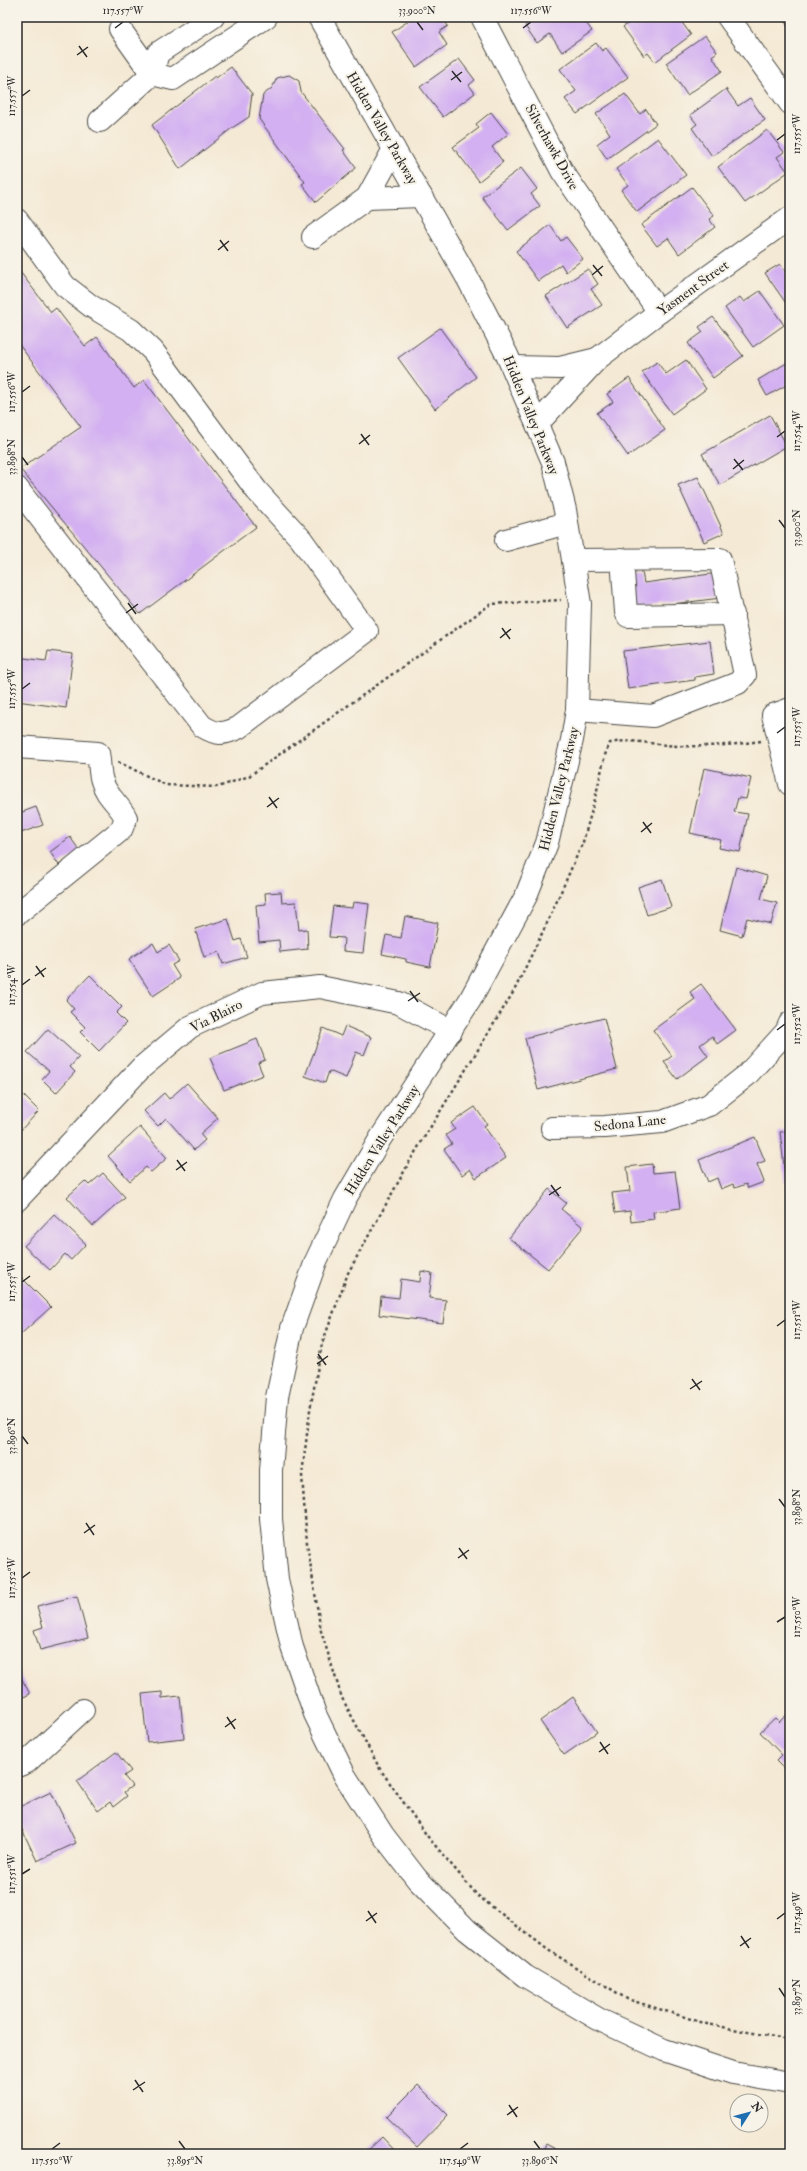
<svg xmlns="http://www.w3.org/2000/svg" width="807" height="2171" font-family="'IM FELL Double Pica',serif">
	<rect width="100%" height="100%" fill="#f7f3e8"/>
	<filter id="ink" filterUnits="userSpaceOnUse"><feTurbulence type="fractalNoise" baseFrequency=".025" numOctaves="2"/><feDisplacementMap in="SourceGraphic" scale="8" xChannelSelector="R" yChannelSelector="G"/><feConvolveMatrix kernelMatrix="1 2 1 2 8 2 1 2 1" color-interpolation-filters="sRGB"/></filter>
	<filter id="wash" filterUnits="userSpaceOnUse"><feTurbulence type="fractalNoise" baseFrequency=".012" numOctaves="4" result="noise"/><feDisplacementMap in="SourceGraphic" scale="16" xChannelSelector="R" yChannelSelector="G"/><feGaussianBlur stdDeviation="0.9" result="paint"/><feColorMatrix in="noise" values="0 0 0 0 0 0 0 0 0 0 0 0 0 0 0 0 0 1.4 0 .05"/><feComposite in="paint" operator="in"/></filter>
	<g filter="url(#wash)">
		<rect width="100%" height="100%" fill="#f4e9d4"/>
		<g id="blocks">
			<!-- building -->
			<g fill="#d3b0f1">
				<path d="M414,17h28l6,9 -9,6 8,13 -31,22 -24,-35z"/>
				<path d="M538,17h44l10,14 -30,21 -12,-18 -13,9 -12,-17z"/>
				<path d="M637,17h41l13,18 -36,27 -7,-9 -4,3 -21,-29z"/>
				<path d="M790,18v11l-5,-7z"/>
				<path d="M705,36l12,16 -5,4 10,15 -35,24 -21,-32z"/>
				<path d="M596,43l6,8 4,-3 22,29 -51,37 -12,-15 11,-8 -16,-22z"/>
				<path d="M459,59l16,21 -6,5 6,8 -32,24 -23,-30z"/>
				<path d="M231,67l21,27 -3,23 -17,11 -52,41 -28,-44 63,-49 1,2z"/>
				<path d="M289,75l10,6 2,11 44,57 -2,1 13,18 -40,34 -14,-18 3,-2 -46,-63 4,-24 9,-7 5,-10z"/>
				<path d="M726,89l12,17 12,-8 15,22 -53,36 -20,-28 5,-4 -7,-9z"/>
				<path d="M625,94l15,20 6,-5 10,15 -49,35 -10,-15 13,-10 -14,-20z"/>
				<path d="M491,112l17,22 -16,13 11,15 -24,19 -26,-34 26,-19 -3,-4z"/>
				<path d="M767,130l17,22 -7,5 11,15 -43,31 -27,-36z"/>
				<path d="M658,138l28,37 -49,37 -16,-22 7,-5 -12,-16z"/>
				<path d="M521,168l16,21 -6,5 9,12 -32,24 -26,-33z"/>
				<path d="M692,187l22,29 -5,3 6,8 -36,27 -11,-16 -11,8 -16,-21z"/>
				<path d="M550,225l11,16 5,-4 17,22 -17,13 -5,-8 -23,17 -22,-30z"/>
				<path d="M780,264l10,14v31l-25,-36z"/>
				<path d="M17,268l34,44 5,-4 29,38 12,-9 37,51 10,-8 112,147 -116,87 -120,-145 61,-42 -64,-85z"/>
				<path d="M588,269l10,15 -7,5 11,16 -35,23 -21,-32z"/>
				<path d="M760,291l24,34 -31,22 -28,-39 15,-11 4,5z"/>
				<path d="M713,317l30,39 -30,22 -25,-35 15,-11 -4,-5z"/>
				<path d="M440,328l36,49 -41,32 -37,-51z"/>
				<path d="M686,360l20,29 -34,25 -30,-42 15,-10 9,12z"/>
				<path d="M790,361v22l-23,13 -9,-16z"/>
				<path d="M629,378l36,52 -37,26 -31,-43 16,-11 -6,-8z"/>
				<path d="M770,415l17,31 -67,39 -18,-31z"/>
				<path d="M698,477l26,56 -20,9 -26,-57z"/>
				<path d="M642,572l2,11 74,-10 3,25 -90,11 -4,-35z"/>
				<path d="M710,641l4,33 -19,3v3l-67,9 -5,-38z"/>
				<path d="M48,651l25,3 -7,54 -49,-7v-44l29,4z"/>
				<path d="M704,768l47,10 -5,21 -8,-1 -4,14 14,2 -8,38 -21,-4 2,-8 -31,-7z"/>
				<path d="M36,807l7,18 -25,9 -1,-20z"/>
				<path d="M70,837l10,14 -21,14 -9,-13z"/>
				<path d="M736,867l31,9 -6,23 16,4 -6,21 -24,-6 -5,18 -22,-6z"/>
				<path d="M662,879l9,28 -24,8 -9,-28z"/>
				<path d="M281,892l1,11 14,-1 3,28 8,-1 1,20 -28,3 -1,-12 -20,2 -3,-37 10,-1 -1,-11z"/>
				<path d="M353,902l16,2 -6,49 -20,-2 1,-13 -15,-1 4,-31 19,2z"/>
				<path d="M405,916l33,7 -8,44 -24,-5v-3l-24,-5 4,-19 15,3z"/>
				<path d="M228,919l7,22 6,-2 6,18 -24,7 -4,-12 -15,5 -9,-28z"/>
				<path d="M153,943l5,9 11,-7 10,16 -7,4 8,13 -27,18 -24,-37z"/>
				<path d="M90,975l32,32 -6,6 10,10 -27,28 -19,-19 5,-5 -15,-15 4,-3 -8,-9z"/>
				<path d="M701,984l35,46 -19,14 -5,-8 -12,9 8,11 -31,23 -13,-17 8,-6 -19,-26 42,-31 -5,-7z"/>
				<path d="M604,1018l13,51 -79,21 -13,-52z"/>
				<path d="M345,1026l26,11 -7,18 -8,-3 -10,26 -17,-7 -4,12 -20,-7 18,-48 18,8z"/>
				<path d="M48,1029l31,28 -9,10 5,5 -19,21 -14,-14 7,-8 -22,-19z"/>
				<path d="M257,1039l8,21 -7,3 5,12 -39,15 -14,-32z"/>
				<path d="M187,1083l31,35 -18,16 5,6 -11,10 -28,-32 -8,8 -14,-15 20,-18 5,6z"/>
				<path d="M17,1089l22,22 -22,23z"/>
				<path d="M475,1107l12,17 -3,2 22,32 -30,20 -6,-9 -8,6 -18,-26 8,-5 -6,-9 9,-6 -4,-6z"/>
				<path d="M140,1127l27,31 -16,14 -5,-5 -16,14 -22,-25z"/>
				<path d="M790,1131v52h-4l-6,-51z"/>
				<path d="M755,1137l10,24 -8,3 7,18 -16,6 -2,-4 -11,4 -2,-4 -12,5 -4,-11 -9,4 -9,-22z"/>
				<path d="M652,1164l1,9 22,-2 5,37 -27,4 1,7 -23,3 -1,-11 -15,2 -3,-20 18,-2 -3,-24z"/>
				<path d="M103,1173l22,24 -32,29 -26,-29 18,-16 4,4z"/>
				<path d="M549,1189l17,14 -5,6 22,18 -35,42 -39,-31z"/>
				<path d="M54,1214l32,30 -15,16 -6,-6 -15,16 -26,-24z"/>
				<path d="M421,1271l11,2 -3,25 17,2 -3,23 -64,-8 2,-19 18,2 2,-19 19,3z"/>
				<path d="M17,1273l34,34 -30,27 -4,-4z"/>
				<path d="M77,1596l11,42 -48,12 -6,-20 9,-3 -6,-21z"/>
				<path d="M17,1670l13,24 -13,6z"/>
				<path d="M162,1692v6l18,-2 4,42 -37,4 -5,-48z"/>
				<path d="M573,1697l24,35 -33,23 -24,-34z"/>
				<path d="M790,1712v63l-14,-14 6,-6 -22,-23 15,-14 4,4z"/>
				<path d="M116,1752l15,19 -7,5 8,10 -8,6 3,4 -14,11 -3,-5 -12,9 -21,-30z"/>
				<path d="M51,1792l25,51 -39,18 -20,-42v-11z"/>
				<path d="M418,2085l30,30 -31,32 -31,-30z"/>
				<path d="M382,2137l16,17h-34z"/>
				<path d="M546,2144l13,7 -2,3h-16z"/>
			</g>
		</g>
	</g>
	<g filter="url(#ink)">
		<use href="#blocks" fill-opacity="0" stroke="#494844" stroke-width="1"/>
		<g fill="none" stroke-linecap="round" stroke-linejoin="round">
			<defs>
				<g id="minor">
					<path d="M482,17l80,154 97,141"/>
					<path d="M728,17l62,86"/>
					<path d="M120,29l32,45 21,5 93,-62"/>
					<path d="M100,121l52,-47 6,-21 55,-36"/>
					<path d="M367,198l54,-2"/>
					<path d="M17,220l48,66 26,20 40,24 22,21 104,140 44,48 66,92 -129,97c-16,7 -21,7 -36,-2l-185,-238"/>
					<path d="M313,237l54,-39 27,-49"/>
					<path d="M513,367l47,1 37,-9"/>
					<path d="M538,423l59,-64 62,-47 131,-94"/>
					<path d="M506,540l61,-17"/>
					<path d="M622,559l4,53 2,4 105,-2"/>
					<path d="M573,560l147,-1 25,116 -7,8 -85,33 -76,-6"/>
					<path d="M790,709l-17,6 17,69"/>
					<path d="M17,747l81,6c2,9 1,20 4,28 4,15 18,24 24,37l-5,12 -104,84"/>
					<path d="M552,1128l53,-1 57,-5 47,-17 38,-30 39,-43 4,-9"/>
					<path d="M17,1200l124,-132 49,-41 72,-34 58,-6 79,16 52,28"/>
					<path d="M17,1766l10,-4 56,-52"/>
				</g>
				<path id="major" d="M319,17l150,264 38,74 46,107 12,48 15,94 -3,106 -5,30 -25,103 -21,53 -56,104 -90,139 -35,60 -29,62 -24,67 -15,69 -6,73v49l6,60 15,68 23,67 30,62 38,59 34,44 50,51 58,46 75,44 64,30 69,23 57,10"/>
			</defs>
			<!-- minor casing -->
			<use href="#minor" stroke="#494844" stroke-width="24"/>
			<!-- major casing -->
			<use href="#major" stroke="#494844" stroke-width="24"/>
			<!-- path -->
			<g stroke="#494844" stroke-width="2.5" stroke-dasharray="3 3" stroke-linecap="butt">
				<path d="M761,741c-28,4 -55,6 -83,5 -23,-1 -45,-8 -68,-3l-5,12 -10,44 -12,43 -35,79 -34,70 -103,168 -63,114 -26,71 -12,66 -8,65 5,68 14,88 21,67 38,71 48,68 49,58 71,55 79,49 80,25 83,16"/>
				<path d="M118,762l48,23 52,2 31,-11 242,-172 70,-4"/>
			</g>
			<!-- minor -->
			<use href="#minor" stroke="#fff" stroke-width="22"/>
			<!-- major -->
			<use href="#major" stroke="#fff" stroke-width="22"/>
		</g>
	</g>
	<!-- ticks -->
	<path fill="none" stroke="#2b2b2b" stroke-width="1.5" d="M417,22l6,8M115,28l8,-6M523,28l8,-6M79,46l8,11M77,55l11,-8M452,71l9,11M451,80l11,-8M22,96l8,-6M777,140l8,-6M220,240l8,11M218,250l11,-9M593,265l9,11M592,275l11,-9M22,392l8,-6M361,434l8,11M777,437l8,-6M359,444l11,-9M22,457l6,8M734,459l9,11M733,469l11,-9M779,520l6,8M128,603l8,11M126,613l12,-9M502,628l8,11M500,638l11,-9M22,689l8,-6M777,733l8,-6M269,797l8,11M267,807l12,-9M643,822l8,11M641,832l11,-9M36,966l8,11M35,976l11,-8M22,985l8,-6M410,991l8,11M408,1001l12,-8M777,1030l8,-6M177,1160l8,11M176,1170l11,-8M551,1185l8,11M549,1195l12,-8M22,1282l8,-6M777,1326l8,-6M318,1354l8,11M317,1364l11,-8M692,1379l8,11M690,1389l12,-8M22,1436l6,8M779,1499l6,8M86,1523l8,12M84,1533l11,-8M459,1548l8,11M458,1558l11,-8M22,1578l8,-6M777,1622l8,-5M227,1717l8,12M225,1727l11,-8M600,1742l8,12M599,1752l11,-8M22,1874l8,-5M368,1911l8,12M777,1919l8,-6M366,1921l11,-8M741,1936l8,12M740,1946l11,-8M779,1988l6,9M135,2080l8,12M133,2090l12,-8M509,2105l8,12M507,2115l11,-8M179,2141l6,8M534,2141l6,8M52,2149l8,-6M460,2149l8,-6"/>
	<g text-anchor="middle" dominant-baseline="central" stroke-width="4" stroke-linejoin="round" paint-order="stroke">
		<!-- street labels -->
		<g font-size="14" fill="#2b2b2b" stroke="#f7f3e8">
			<text transform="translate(382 128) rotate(60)">Hidden Valley Parkway</text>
			<text transform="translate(552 147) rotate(61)">Silverhawk Drive</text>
			<text transform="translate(693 288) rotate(-36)">Yasment Street</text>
			<text transform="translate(531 415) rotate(68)">Hidden Valley Parkway</text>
			<text transform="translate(559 789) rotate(-76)">Hidden Valley Parkway</text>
			<text transform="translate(216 1016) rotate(-27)">Via Blairo</text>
			<text transform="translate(630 1123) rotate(-6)">Sedona Lane</text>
			<text transform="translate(382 1140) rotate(-58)">Hidden Valley Parkway</text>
		</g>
	</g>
	<!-- margin -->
	<rect width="807" height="2171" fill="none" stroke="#f7f3e8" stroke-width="44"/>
	<!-- north arrow -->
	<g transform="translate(749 2113) rotate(54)"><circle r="19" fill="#f7f3e8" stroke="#a5a39c"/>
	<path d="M0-3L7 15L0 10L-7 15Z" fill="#1f6fb2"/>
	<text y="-6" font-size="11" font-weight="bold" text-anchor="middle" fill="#2b2b2b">N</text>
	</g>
	<rect x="22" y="22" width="763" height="2127" fill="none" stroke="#2b2b2b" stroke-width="1.5"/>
	<g font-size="10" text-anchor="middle" fill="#2b2b2b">
		<text x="123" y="14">117.557°W</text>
		<text x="417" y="14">33.900°N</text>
		<text x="531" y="14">117.556°W</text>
		<text transform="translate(11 96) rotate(-90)" y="4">117.557°W</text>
		<text transform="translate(796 134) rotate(-90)" y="4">117.555°W</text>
		<text transform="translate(11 392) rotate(-90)" y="4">117.556°W</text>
		<text transform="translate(796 431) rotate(-90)" y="4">117.554°W</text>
		<text transform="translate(11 457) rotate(-90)" y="4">33.898°N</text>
		<text transform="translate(796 528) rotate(-90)" y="4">33.900°N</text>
		<text transform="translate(11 689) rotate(-90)" y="4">117.555°W</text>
		<text transform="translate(796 727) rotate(-90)" y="4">117.553°W</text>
		<text transform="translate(11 985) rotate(-90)" y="4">117.554°W</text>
		<text transform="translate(796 1024) rotate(-90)" y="4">117.552°W</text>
		<text transform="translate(11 1282) rotate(-90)" y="4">117.553°W</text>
		<text transform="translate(796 1320) rotate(-90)" y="4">117.551°W</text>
		<text transform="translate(11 1436) rotate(-90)" y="4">33.896°N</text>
		<text transform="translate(796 1507) rotate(-90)" y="4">33.898°N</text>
		<text transform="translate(11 1578) rotate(-90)" y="4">117.552°W</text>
		<text transform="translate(796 1617) rotate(-90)" y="4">117.550°W</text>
		<text transform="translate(11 1874) rotate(-90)" y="4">117.551°W</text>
		<text transform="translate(796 1913) rotate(-90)" y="4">117.549°W</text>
		<text transform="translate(796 1997) rotate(-90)" y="4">33.897°N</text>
		<text x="52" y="2164">117.550°W</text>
		<text x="185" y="2164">33.895°N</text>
		<text x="460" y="2164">117.549°W</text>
		<text x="540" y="2164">33.896°N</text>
	</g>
</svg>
